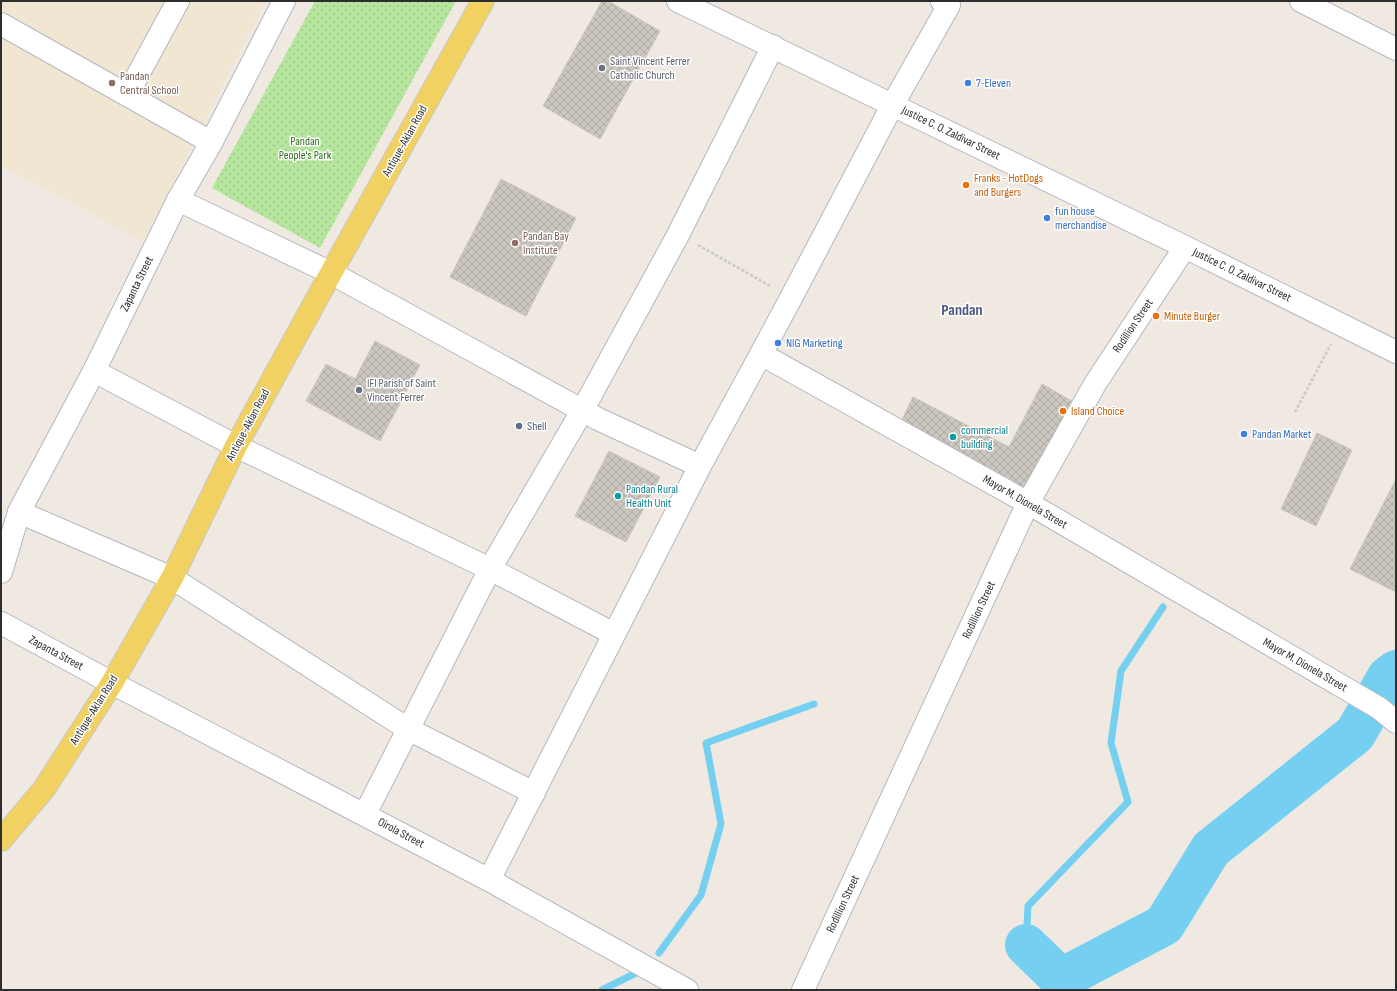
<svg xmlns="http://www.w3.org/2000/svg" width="1397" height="991" font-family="'Sofia Sans Condensed',sans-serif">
	<defs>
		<pattern id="park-dots" width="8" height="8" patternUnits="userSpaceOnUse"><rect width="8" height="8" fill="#b6e59e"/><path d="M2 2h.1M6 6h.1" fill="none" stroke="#9dc588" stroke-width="1.8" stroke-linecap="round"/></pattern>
		<pattern id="building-cross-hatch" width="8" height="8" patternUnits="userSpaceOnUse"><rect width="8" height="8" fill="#cbc7bf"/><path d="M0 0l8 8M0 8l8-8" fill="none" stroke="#afaba4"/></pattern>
	</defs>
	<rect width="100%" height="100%" fill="#efe9e1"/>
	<!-- education -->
	<path fill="#f0e6d1" d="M1,1h265l-123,240 -142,-76z"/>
	<!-- park -->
	<path fill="url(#park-dots)" d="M315,1h141l-136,247 -108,-60z"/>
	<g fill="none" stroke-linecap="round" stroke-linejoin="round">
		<!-- stream -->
		<g stroke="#75cff0" stroke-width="7">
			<path d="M1026,945l2,-39 100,-104 -17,-59 10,-72 42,-64"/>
			<path d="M659,953l42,-58 20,-71 -15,-81 108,-39"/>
			<path d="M602,990l38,-19"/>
		</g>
		<!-- river -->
		<g stroke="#75cff0" stroke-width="42">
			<path d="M1026,945l35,34 6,11"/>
			<path d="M1061,979l103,-54 47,-76 144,-115 33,-57 8,-6"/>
		</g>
	</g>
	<!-- building -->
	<g fill="url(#building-cross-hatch)" stroke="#cbc5ba">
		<path d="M602,1h6l52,30 -60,108 -57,-33z"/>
		<path d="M501,179l75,39 -50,98 -76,-39z"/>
		<path d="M375,341l45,24 -40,76 -74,-40 20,-37 29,15z"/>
		<path d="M1042,384l35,20 -46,84 -16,4 -116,-66 14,-29 96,50z"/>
		<path d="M1317,433l35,17 -36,76 -35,-17z"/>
		<path d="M609,451l51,26 -34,65 -51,-26z"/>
		<path d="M1396,479v113l-46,-23z"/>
	</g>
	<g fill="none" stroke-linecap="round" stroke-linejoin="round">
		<defs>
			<g id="minor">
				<path d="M678,1l507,246 211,105"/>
				<path d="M1301,1l95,48"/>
				<path d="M1,24l199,112 11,7"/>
				<path d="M127,95l51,-94"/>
				<path d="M178,200l153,73 267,146 102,47"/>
				<path d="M761,354l30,-56 102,-194 56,-99 -7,-4"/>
				<path d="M94,371l142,75 254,123 124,65"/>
				<path d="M19,512l153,66 236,151 126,64"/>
				<path d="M1,572l18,-60 75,-141 84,-171 33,-57 73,-142"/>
				<path d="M1,623l111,60 377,197 198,110"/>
				<path d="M365,814l125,-245 92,-158 96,-176 95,-189"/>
				<path d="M489,880l211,-414 61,-112 267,149 351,205 17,14"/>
				<path d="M803,990l225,-487 67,-119 90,-137"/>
			</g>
			<path id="major" d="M1,840l43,-51 68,-106 60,-105 64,-132 95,-173 152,-272"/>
		</defs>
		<!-- minor casing -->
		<use href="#minor" stroke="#b4b7c1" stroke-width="24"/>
		<!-- major casing -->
		<use href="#major" stroke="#c9c9c9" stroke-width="24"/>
		<!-- path -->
		<g stroke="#c9c9c9" stroke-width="2.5" stroke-dasharray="3 2" stroke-linecap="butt">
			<path d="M698,245l74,42"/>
			<path d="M1295,412l36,-68"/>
		</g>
		<!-- minor -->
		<use href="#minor" stroke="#fff" stroke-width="22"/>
		<!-- major -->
		<use href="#major" stroke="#f2d163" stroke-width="22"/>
	</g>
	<!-- markers -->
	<g fill="#6b7280" stroke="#fff" stroke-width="1.5">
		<circle cx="602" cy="68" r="4"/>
		<circle cx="359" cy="390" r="4"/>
	</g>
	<g fill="#8d6e63" stroke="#fff" stroke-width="1.5">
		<circle cx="112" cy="83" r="4"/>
		<circle cx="515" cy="243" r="4"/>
	</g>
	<g fill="#3f7fe0" stroke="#fff" stroke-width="1.5">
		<circle cx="968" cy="83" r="4"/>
		<circle cx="1047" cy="218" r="4"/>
		<circle cx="778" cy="343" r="4"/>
		<circle cx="1244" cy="434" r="4"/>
	</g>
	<g fill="#e8710a" stroke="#fff" stroke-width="1.5">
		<circle cx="966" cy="185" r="4"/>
		<circle cx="1156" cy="316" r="4"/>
		<circle cx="1063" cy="411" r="4"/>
	</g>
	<circle fill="#5c6f8a" stroke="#fff" stroke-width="1.5" cx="519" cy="426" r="4"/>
	<g fill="#0f9aa8" stroke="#fff" stroke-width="1.5">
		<circle cx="953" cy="437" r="4"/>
		<circle cx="618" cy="496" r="4"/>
	</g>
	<g text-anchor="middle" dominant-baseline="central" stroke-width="3" stroke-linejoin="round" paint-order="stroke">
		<!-- worship labels -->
		<g font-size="12" fill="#5b616d" stroke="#fff" text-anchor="start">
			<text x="610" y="61">Saint Vincent Ferrer<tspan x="610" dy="14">Catholic Church</tspan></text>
			<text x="367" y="383">IFI Parish of Saint<tspan x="367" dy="14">Vincent Ferrer</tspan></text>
		</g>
		<!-- education labels -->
		<g font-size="12" fill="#785e54" stroke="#fff" text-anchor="start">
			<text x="120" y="76">Pandan<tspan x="120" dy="14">Central School</tspan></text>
			<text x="523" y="236">Pandan Bay<tspan x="523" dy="14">Institute</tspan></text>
		</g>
		<!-- shop labels -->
		<g font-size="12" fill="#366cbe" stroke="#fff" text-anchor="start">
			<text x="976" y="83">7-Eleven</text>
			<text x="1055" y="211">fun house<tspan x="1055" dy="14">merchandise</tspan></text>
			<text x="786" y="343">NIG Marketing</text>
			<text x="1252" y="434">Pandan Market</text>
		</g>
		<!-- street labels -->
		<g font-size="12" fill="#2e2e2e" stroke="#fff">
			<text transform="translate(951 133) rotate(26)">Justice C. O. Zaldivar Street</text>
			<text transform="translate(405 141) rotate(-61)">Antique-Aklan Road</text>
			<text transform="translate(1242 275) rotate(26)">Justice C. O. Zaldivar Street</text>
			<text transform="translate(137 284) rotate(-64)">Zapanta Street</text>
			<text transform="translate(1133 326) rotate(-56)">Rodillion Street</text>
			<text transform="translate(248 425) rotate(-62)">Antique-Aklan Road</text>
			<text transform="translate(1025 502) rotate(30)">Mayor M. Dionela Street</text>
			<text transform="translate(979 610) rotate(-65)">Rodillion Street</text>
			<text transform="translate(56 653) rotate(28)">Zapanta Street</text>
			<text transform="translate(1305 665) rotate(30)">Mayor M. Dionela Street</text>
			<text transform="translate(94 710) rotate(-58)">Antique-Aklan Road</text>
			<text transform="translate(401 833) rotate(28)">Oirola Street</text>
			<text transform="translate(843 904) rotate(-65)">Rodillion Street</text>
		</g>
		<!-- park labels -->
		<g font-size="12" fill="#2c6e1b" stroke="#fff">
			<text x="305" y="141">Pandan<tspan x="305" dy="14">People's Park</tspan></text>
		</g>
		<!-- food labels -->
		<g font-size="12" fill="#c56008" stroke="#fff" text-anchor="start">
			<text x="974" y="178">Franks - HotDogs<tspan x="974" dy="14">and Burgers</tspan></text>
			<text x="1164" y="316">Minute Burger</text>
			<text x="1071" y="411">Island Choice</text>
		</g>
		<!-- service labels -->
		<g font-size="12" fill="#4e5e75" stroke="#fff" text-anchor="start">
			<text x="527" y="426">Shell</text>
		</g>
		<!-- culture labels -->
		<g font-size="12" fill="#0d838f" stroke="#fff" text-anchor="start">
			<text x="961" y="430">commercial<tspan x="961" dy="14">building</tspan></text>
			<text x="626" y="489">Pandan Rural<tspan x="626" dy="14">Health Unit</tspan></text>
		</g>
		<!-- district labels -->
		<g font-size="16" font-weight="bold" fill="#4d5680" stroke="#fff">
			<text x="962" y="310">Pandan</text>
		</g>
	</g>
	<!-- border -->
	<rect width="1397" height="991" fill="none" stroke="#2e2e2e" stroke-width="4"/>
</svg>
